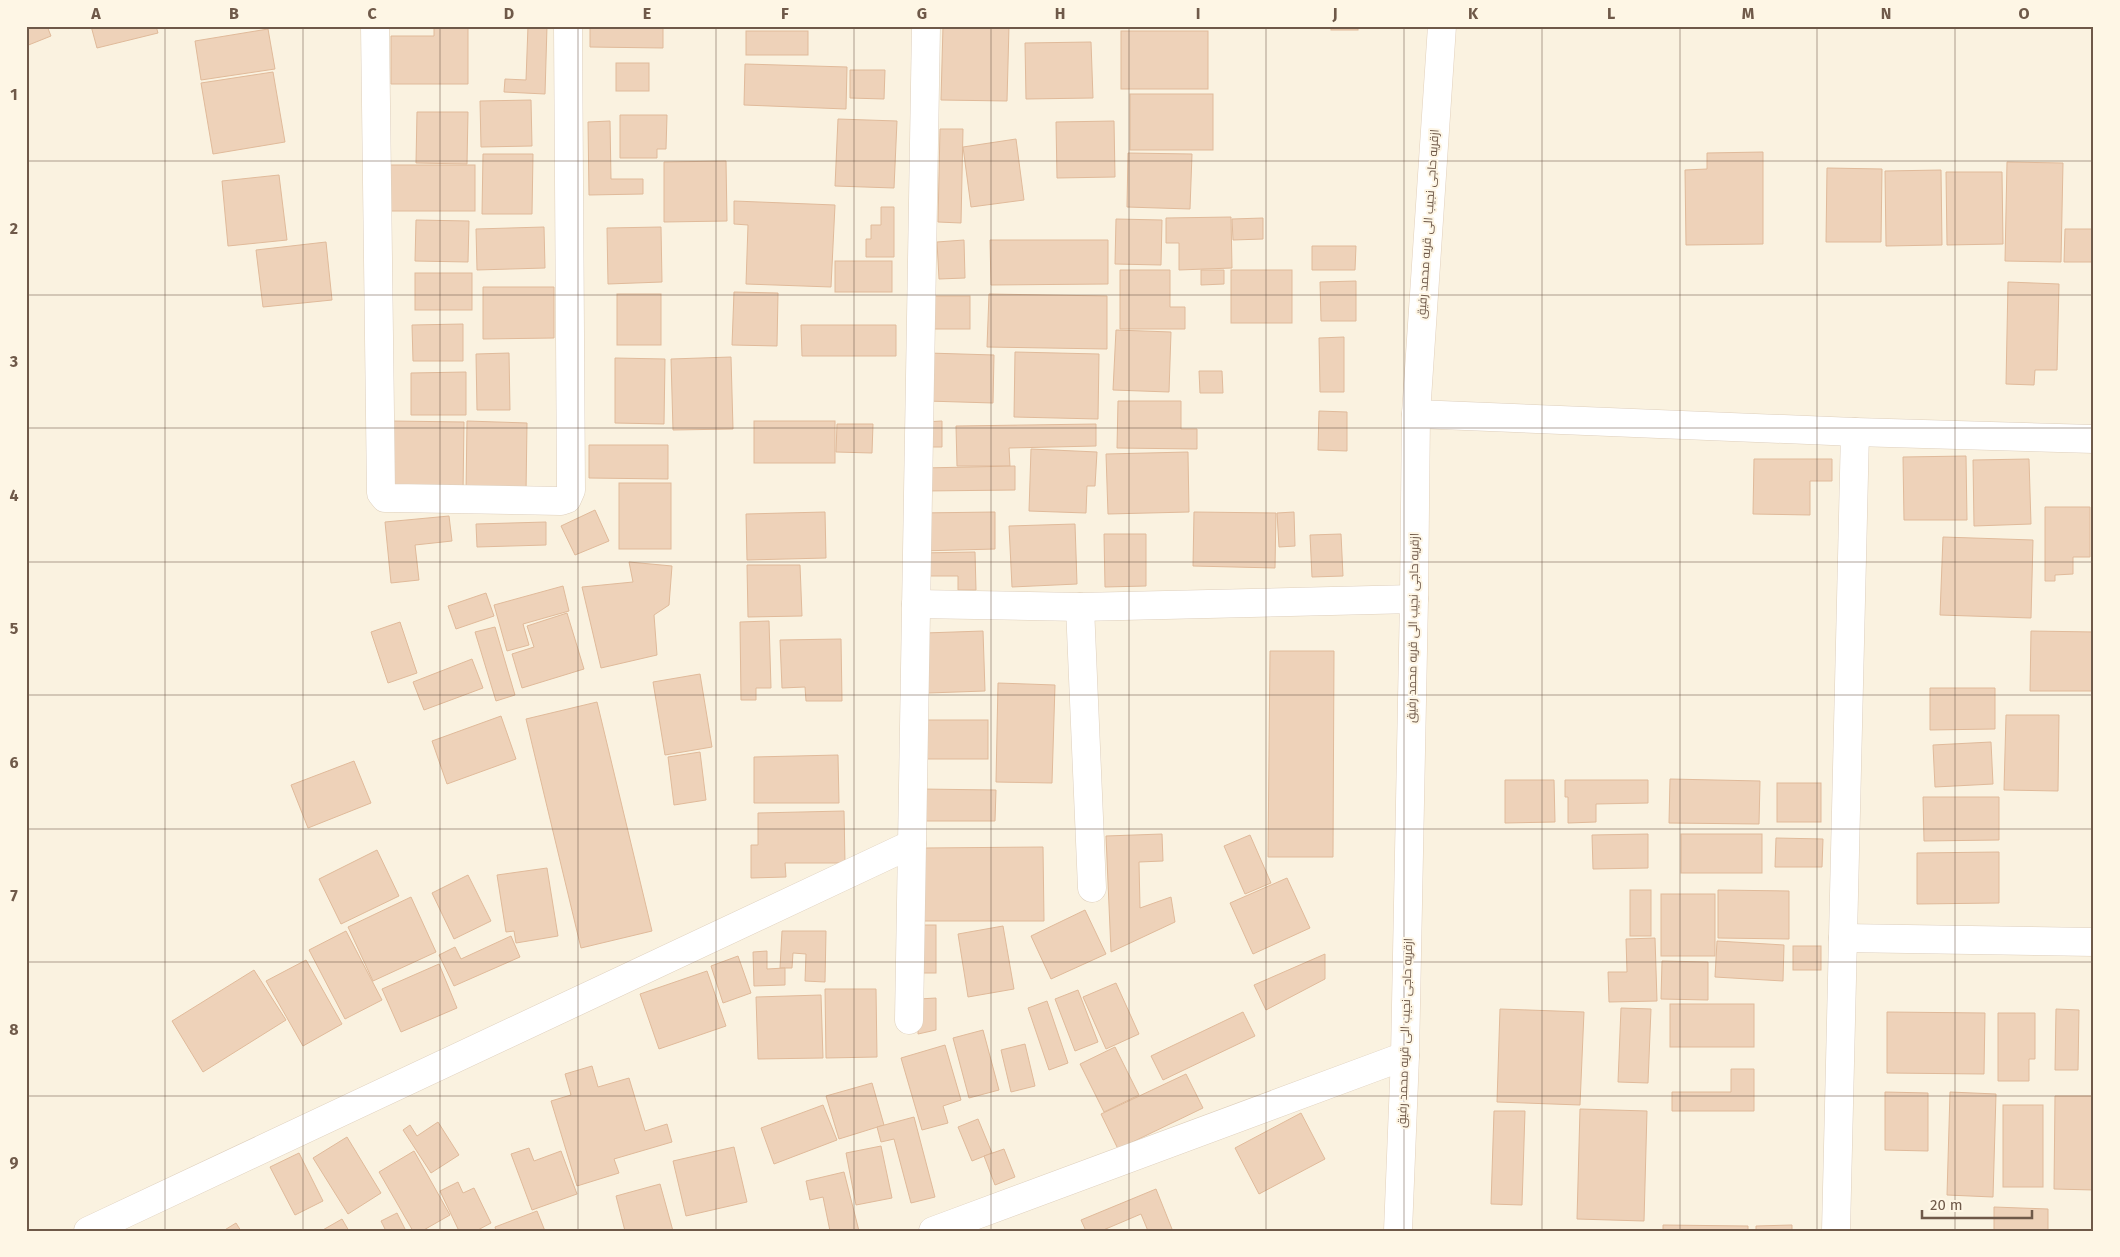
<svg xmlns="http://www.w3.org/2000/svg" width="2120" height="1257" font-family="'Fira Sans',Cairo,sans-serif">
	<rect width="100%" height="100%" fill="#faf2e0"/>
	<!-- building -->
	<g fill="#eed2b9" stroke="#e0ba9a">
		<path d="M26,26h21l4,10 -25,10z"/>
		<path d="M91,26h65l2,7 -61,15z"/>
		<path d="M434,26h34v58h-77v-48h43z"/>
		<path d="M528,26h19l-2,68 -41,-2 1,-13 21,1z"/>
		<path d="M590,26h73v22l-73,-1z"/>
		<path d="M943,26h66l-2,75 -66,-1z"/>
		<rect x="1123" y="26" width="63" height="2"/>
		<rect x="1331" y="26" width="27" height="4"/>
		<path d="M268,29l7,40 -74,11 -6,-39z"/>
		<rect x="746" y="31" width="62" height="24"/>
		<rect x="1121" y="31" width="87" height="58"/>
		<path d="M1091,42l2,56 -67,1 -1,-56z"/>
		<rect x="616" y="63" width="33" height="28"/>
		<path d="M745,64l102,3 -1,42 -102,-4z"/>
		<path d="M850,70h35l-1,29 -34,-1z"/>
		<path d="M273,72l12,70 -72,12 -12,-71z"/>
		<rect x="1130" y="94" width="83" height="56"/>
		<path d="M531,100l1,46 -51,1 -1,-46z"/>
		<path d="M417,112h51l-1,52 -51,-1z"/>
		<path d="M620,115h47l-1,34h-9v9h-37z"/>
		<path d="M838,119l59,2 -3,67 -59,-2z"/>
		<path d="M610,121l1,58h32v15l-54,1 -1,-73z"/>
		<path d="M1114,121l1,56 -58,1 -1,-56z"/>
		<path d="M940,129h23l-2,94 -23,-1z"/>
		<path d="M1016,139l8,61 -53,7 -8,-60z"/>
		<path d="M1763,152v92l-77,1 -1,-75 22,-1v-16z"/>
		<path d="M1128,153l64,1 -2,55 -63,-2z"/>
		<path d="M483,154h50l-1,60h-50z"/>
		<path d="M726,161l1,60 -63,1v-60z"/>
		<path d="M2007,162l56,1 -2,99 -56,-1z"/>
		<rect x="390" y="165" width="85" height="46"/>
		<path d="M1827,168l55,1 -1,73h-55z"/>
		<path d="M1941,170l1,75 -56,1 -1,-75z"/>
		<path d="M1946,172h56l1,72 -56,1z"/>
		<path d="M279,175l8,65 -59,6 -6,-65z"/>
		<path d="M734,201l101,4 -4,82 -85,-3 2,-59 -14,-1z"/>
		<path d="M881,207h13v50h-28v-18h5v-14h10z"/>
		<path d="M1231,217l1,51 -53,2v-27h-13v-25z"/>
		<path d="M1263,218v21l-30,1 -1,-21z"/>
		<path d="M1116,219l46,1 -1,45 -46,-1z"/>
		<path d="M416,220l53,1 -1,41 -53,-1z"/>
		<path d="M544,227l1,41 -68,2 -1,-41z"/>
		<path d="M661,227l1,55 -54,2 -1,-56z"/>
		<path d="M2065,229h29v33h-30z"/>
		<path d="M964,240l1,38 -26,1 -2,-37z"/>
		<path d="M990,240h118v44l-117,1z"/>
		<path d="M326,242l6,58 -69,7 -7,-57z"/>
		<path d="M1312,246h44l-1,24h-43z"/>
		<rect x="835" y="261" width="57" height="31"/>
		<path d="M1120,270h50v37h15v22h-65z"/>
		<path d="M1201,270h23v14l-23,1z"/>
		<rect x="1231" y="270" width="61" height="53"/>
		<rect x="415" y="273" width="57" height="37"/>
		<path d="M1356,281v40h-35l-1,-39z"/>
		<path d="M2008,282l51,2 -2,86h-22l-1,15 -28,-1z"/>
		<path d="M483,287h71v51l-71,1z"/>
		<path d="M734,292l44,1 -1,53 -45,-1z"/>
		<rect x="617" y="294" width="44" height="51"/>
		<path d="M989,294l118,2v53l-120,-2z"/>
		<rect x="933" y="296" width="37" height="33"/>
		<path d="M463,324v37h-50l-1,-36z"/>
		<path d="M801,325h95v31h-94z"/>
		<path d="M1116,330l55,2 -2,60 -56,-2z"/>
		<path d="M1344,337v55h-24l-1,-54z"/>
		<path d="M1015,352l84,2 -1,65 -84,-2z"/>
		<path d="M509,353l1,57h-33l-1,-56z"/>
		<path d="M928,353l66,2 -1,48 -66,-2z"/>
		<path d="M731,357l2,72 -60,1 -2,-71z"/>
		<path d="M615,358l50,1 -1,65 -49,-1z"/>
		<path d="M1199,371h23l1,22h-23z"/>
		<path d="M466,372v43h-55v-42z"/>
		<path d="M1118,401h63v28h16v20l-80,-1z"/>
		<path d="M1319,411l28,1v39l-29,-1z"/>
		<path d="M392,421l72,1 -1,71 -72,-2z"/>
		<path d="M467,421l60,2 -1,70h-60z"/>
		<rect x="754" y="421" width="81" height="42"/>
		<path d="M942,421v26h-17l-1,-25z"/>
		<path d="M837,424h36l-1,29 -36,-1z"/>
		<path d="M1096,424v22l-87,2 1,18h-53l-1,-40z"/>
		<path d="M589,445h79v34l-79,-1z"/>
		<path d="M1031,449l66,3 -2,34h-8l-1,27 -57,-2z"/>
		<path d="M1188,452l1,60 -81,2 -2,-60z"/>
		<path d="M1966,456l1,64h-63l-1,-63z"/>
		<path d="M1754,459h78v22h-22v34l-57,-1z"/>
		<path d="M2029,459l2,65 -57,2 -1,-66z"/>
		<path d="M1015,466v24l-91,1v-23z"/>
		<rect x="619" y="483" width="52" height="66"/>
		<path d="M2045,507h45v50h-17v17l-18,1v6h-10z"/>
		<path d="M595,510l14,31 -34,14 -14,-29z"/>
		<path d="M825,512l1,46 -79,2 -1,-46z"/>
		<path d="M995,512v37l-75,2 -1,-38z"/>
		<path d="M1194,512l82,1 -1,55 -82,-2z"/>
		<path d="M1294,512l1,34 -16,1 -2,-34z"/>
		<path d="M449,516l3,25 -37,4 4,35 -28,3 -6,-61z"/>
		<path d="M546,522v23l-69,2 -1,-23z"/>
		<path d="M1075,524l2,60 -65,3 -3,-61z"/>
		<path d="M1104,534h42v52l-41,1z"/>
		<path d="M1341,534l2,42 -31,1 -2,-42z"/>
		<path d="M1943,537l90,3 -2,78 -91,-3z"/>
		<path d="M975,552l1,38h-18v-14h-38v-23z"/>
		<path d="M629,562l43,4 -3,39 -15,10 3,40 -56,13 -19,-81 51,-5z"/>
		<path d="M747,565h53l2,51 -54,1z"/>
		<path d="M563,586l6,25 -46,13 6,21 -22,6 -13,-46z"/>
		<path d="M486,593l8,23 -38,13 -8,-23z"/>
		<path d="M567,613l17,56 -62,19 -10,-34 22,-7 -7,-21z"/>
		<path d="M769,621l2,67h-15v12h-15l-1,-78z"/>
		<path d="M400,622l17,51 -29,10 -17,-51z"/>
		<path d="M495,627l20,68 -19,6 -21,-69z"/>
		<path d="M983,631l2,60 -57,2 -3,-60z"/>
		<path d="M2031,631l63,1v59h-64z"/>
		<path d="M841,639l1,62h-36l-1,-14 -23,1 -2,-48z"/>
		<path d="M1270,651h64l-1,206h-65z"/>
		<path d="M472,659l11,29 -59,22 -11,-28z"/>
		<path d="M700,674l12,73 -47,8 -12,-73z"/>
		<path d="M998,683l57,2 -3,98 -56,-1z"/>
		<path d="M1930,688h65v41l-65,1z"/>
		<path d="M597,702l55,229 -71,17 -55,-229z"/>
		<path d="M2006,715h53l-1,76 -54,-1z"/>
		<path d="M501,716l15,43 -69,25 -15,-43z"/>
		<rect x="918" y="720" width="70" height="39"/>
		<path d="M1991,742l2,42 -58,3 -2,-42z"/>
		<path d="M700,752l6,48 -32,5 -6,-48z"/>
		<path d="M838,755l1,48h-85v-46z"/>
		<path d="M354,761l17,42 -63,25 -17,-43z"/>
		<path d="M1670,779l90,2 -1,43 -90,-1z"/>
		<path d="M1505,780h49l1,42 -50,1z"/>
		<path d="M1565,780h83v23l-52,1v18l-28,1v-26h-3z"/>
		<rect x="1777" y="783" width="44" height="39"/>
		<path d="M920,789l76,1 -1,31h-75z"/>
		<path d="M1923,797h76v43l-75,1z"/>
		<path d="M844,811l1,52h-60l1,14 -35,1v-33h7v-32z"/>
		<path d="M1162,834l1,27 -24,1 1,46 31,-11 4,25 -64,30 -5,-116z"/>
		<path d="M1648,834v34l-55,1 -1,-34z"/>
		<rect x="1681" y="834" width="81" height="39"/>
		<path d="M1250,835l21,48 -26,11 -21,-48z"/>
		<path d="M1776,838l47,1 -1,28h-47z"/>
		<path d="M1043,847l1,74h-120v-73z"/>
		<path d="M377,850l22,46 -58,28 -22,-45z"/>
		<path d="M1999,852v51l-82,1v-51z"/>
		<path d="M547,868l11,68 -42,7 -2,-12 -8,1 -9,-57z"/>
		<path d="M468,875l23,46 -37,18 -22,-46z"/>
		<path d="M1287,878l23,50 -57,26 -23,-51z"/>
		<rect x="1630" y="890" width="21" height="46"/>
		<path d="M1718,890l71,1v48l-71,-1z"/>
		<rect x="1661" y="894" width="54" height="62"/>
		<path d="M411,897l25,55 -63,29 -25,-54z"/>
		<path d="M1085,910l21,44 -55,25 -20,-43z"/>
		<rect x="917" y="925" width="19" height="48"/>
		<path d="M1003,926l11,63 -46,8 -10,-63z"/>
		<path d="M346,931l36,69 -37,19 -36,-69z"/>
		<path d="M782,931h44l-1,51 -20,-1 1,-27 -13,-1 -1,15h-12z"/>
		<path d="M511,936l9,21 -66,29 -15,-31 16,-8 6,12z"/>
		<path d="M1655,938l2,63 -48,1 -1,-30h19l-1,-33z"/>
		<path d="M1717,941l67,4 -1,36 -68,-4z"/>
		<rect x="1793" y="946" width="28" height="24"/>
		<path d="M767,951v18l18,-1v17l-31,1 -1,-34z"/>
		<path d="M1325,954v25l-59,31 -12,-25z"/>
		<path d="M738,956l13,37 -28,10 -12,-37z"/>
		<path d="M306,960l36,64 -39,22 -37,-65z"/>
		<path d="M1662,961l46,1v38l-47,-1z"/>
		<path d="M439,964l18,44 -56,24 -19,-43z"/>
		<path d="M254,970l32,50 -83,52 -31,-51z"/>
		<path d="M707,971l19,55 -67,23 -19,-55z"/>
		<path d="M1116,983l23,51 -33,15 -23,-52z"/>
		<path d="M825,989h51l1,68 -51,1z"/>
		<path d="M1078,990l20,52 -23,9 -20,-52z"/>
		<path d="M821,995l2,63 -65,1 -2,-62z"/>
		<path d="M936,998v32l-18,4 1,-35z"/>
		<path d="M1047,1001l21,62 -19,7 -21,-62z"/>
		<rect x="1670" y="1004" width="84" height="43"/>
		<path d="M1621,1008l30,1 -3,74 -30,-1z"/>
		<path d="M1500,1009l84,3 -4,93 -83,-3z"/>
		<path d="M2056,1009l23,1 -1,60h-23z"/>
		<path d="M1243,1012l12,24 -92,44 -12,-24z"/>
		<path d="M1887,1012l98,1 -1,61 -97,-1z"/>
		<path d="M1998,1013h37v46h-6v22h-31z"/>
		<path d="M983,1030l16,60 -30,8 -16,-60z"/>
		<path d="M1025,1044l10,42 -24,6 -10,-42z"/>
		<path d="M945,1045l16,55 -18,6 5,17 -26,7 -21,-72z"/>
		<path d="M1115,1047l24,48 -35,17 -24,-48z"/>
		<path d="M592,1066l6,21 31,-9 16,53 22,-7 5,18 -58,17 5,14 -42,13 -26,-85 20,-6 -6,-21z"/>
		<path d="M1731,1069h23v42h-82v-19h59z"/>
		<path d="M1186,1074l17,34 -85,41 -17,-35z"/>
		<path d="M872,1083l12,42 -45,14 -13,-43z"/>
		<path d="M1885,1092l43,1v58l-43,-1z"/>
		<path d="M1950,1092l46,2 -3,103 -46,-2z"/>
		<path d="M2055,1096h39v94l-40,-1z"/>
		<path d="M823,1105l14,35 -63,24 -13,-36z"/>
		<rect x="2003" y="1105" width="40" height="82"/>
		<path d="M1580,1109l67,2 -3,110 -67,-2z"/>
		<path d="M1494,1111h31l-3,94 -31,-1z"/>
		<path d="M1301,1113l24,46 -66,35 -24,-46z"/>
		<path d="M914,1117l21,80 -24,6 -17,-64 -13,3 -4,-15z"/>
		<path d="M978,1119l14,34 -20,8 -14,-34z"/>
		<path d="M438,1122l21,33 -28,18 -28,-43 7,-5 7,11z"/>
		<path d="M347,1137l34,56 -33,21 -35,-56z"/>
		<path d="M881,1146l11,52 -36,7 -10,-52z"/>
		<path d="M734,1147l13,55 -61,14 -13,-55z"/>
		<path d="M529,1148l5,13 27,-10 16,43 -45,16 -21,-56z"/>
		<path d="M1004,1149l11,28 -20,8 -11,-29z"/>
		<path d="M414,1151l36,64 -28,16h-9l-34,-59z"/>
		<path d="M299,1153l24,48 -28,14 -25,-48z"/>
		<path d="M844,1172l15,59h-29l-7,-34 -13,3 -4,-19z"/>
		<path d="M458,1182l5,11 11,-5 17,35 -15,8h-17l-19,-40z"/>
		<path d="M660,1184l13,47h-48l-9,-35z"/>
		<path d="M1156,1189l16,40 -5,2h-19l-7,-17 -40,17h-15l-5,-11z"/>
		<path d="M1994,1207l54,2v22h-54z"/>
		<path d="M537,1211l8,20h-49l-1,-4z"/>
		<path d="M397,1213l9,18h-20l-5,-10z"/>
		<path d="M342,1219l7,12h-28z"/>
		<path d="M236,1223l5,8h-18z"/>
		<path d="M1663,1225l85,1v5h-85z"/>
		<path d="M1792,1225v6h-36v-5z"/>
	</g>
	<g fill="none" stroke-linecap="round" stroke-linejoin="round">
		<defs>
			<g id="street">
				<path d="M375,26l6,467 4,5h8l168,3 6,-2 4,-9 -3,-464"/>
				<path d="M1416,414l439,18 239,7"/>
				<path d="M916,604l164,3 334,-8"/>
				<path d="M1080,607l12,281"/>
				<path d="M1843,938l251,4"/>
				<path d="M909,1020l17,-994"/>
				<path d="M88,1231l824,-387"/>
				<path d="M933,1231l472,-175"/>
				<path d="M1836,1231l19,-799"/>
			</g>
			<path id="secondary" d="M1398,1231l7,-175 9,-457 2,-185 26,-388"/>
		</defs>
		<!-- street casing -->
		<use href="#street" stroke="#decfbc" stroke-width="29"/>
		<!-- secondary casing -->
		<use href="#secondary" stroke="#e2d0bb" stroke-width="29"/>
		<!-- street -->
		<use href="#street" stroke="#fff" stroke-width="28"/>
		<!-- secondary -->
		<use href="#secondary" stroke="#fff" stroke-width="28"/>
	</g>
	<!-- grid -->
	<path fill="none" stroke="#6f5949" stroke-width="1" stroke-opacity="0.55" d="M165,26v1205M303,26v1205M440,26v1205M578,26v1205M716,26v1205M854,26v1205M991,26v1205M1129,26v1205M1266,26v1205M1404,26v1205M1542,26v1205M1680,26v1205M1817,26v1205M1955,26v1205M26,161h2068M26,295h2068M26,428h2068M26,562h2068M26,695h2068M26,829h2068M26,962h2068M26,1096h2068"/>
	<g text-anchor="middle" dominant-baseline="central" stroke-width="4" stroke-linejoin="round" paint-order="stroke">
		<!-- street labels -->
		<g font-size="12" fill="#6f5949" stroke="#fef6e5">
			<text transform="translate(1428 224) rotate(-86)">ازقریه حاجی نجیب الی قریه محمد رفیق</text>
			<text transform="translate(1413 628) rotate(-89)">ازقریه حاجی نجیب الی قریه محمد رفیق</text>
			<text transform="translate(1405 1033) rotate(-88)">ازقریه حاجی نجیب الی قریه محمد رفیق</text>
		</g>
	</g>
	<!-- border -->
	<rect width="2120" height="1257" fill="none" stroke="#fef6e5" stroke-width="55"/>
	<!-- scale -->
	<path d="M1922 1210v8h110v-8" fill="none" stroke="#6f5949" stroke-width="2.5"/>
	<text x="1930" y="1210" font-size="15" fill="#6f5949" stroke="#fef6e5" stroke-width="4" paint-order="stroke">20 m</text>
	<rect x="28" y="28" width="2064" height="1202" fill="none" stroke="#6f5949" stroke-width="2"/>
	<g font-size="16" text-anchor="middle" font-weight="bold" fill="#6f5949">
		<text x="96" y="19">A</text>
		<text x="234" y="19">B</text>
		<text x="372" y="19">C</text>
		<text x="509" y="19">D</text>
		<text x="647" y="19">E</text>
		<text x="785" y="19">F</text>
		<text x="922" y="19">G</text>
		<text x="1060" y="19">H</text>
		<text x="1198" y="19">I</text>
		<text x="1335" y="19">J</text>
		<text x="1473" y="19">K</text>
		<text x="1611" y="19">L</text>
		<text x="1748" y="19">M</text>
		<text x="1886" y="19">N</text>
		<text x="2024" y="19">O</text>
		<text x="14" y="100">1</text>
		<text x="14" y="234">2</text>
		<text x="14" y="367">3</text>
		<text x="14" y="501">4</text>
		<text x="14" y="634">5</text>
		<text x="14" y="768">6</text>
		<text x="14" y="901">7</text>
		<text x="14" y="1035">8</text>
		<text x="14" y="1168">9</text>
	</g>
</svg>
